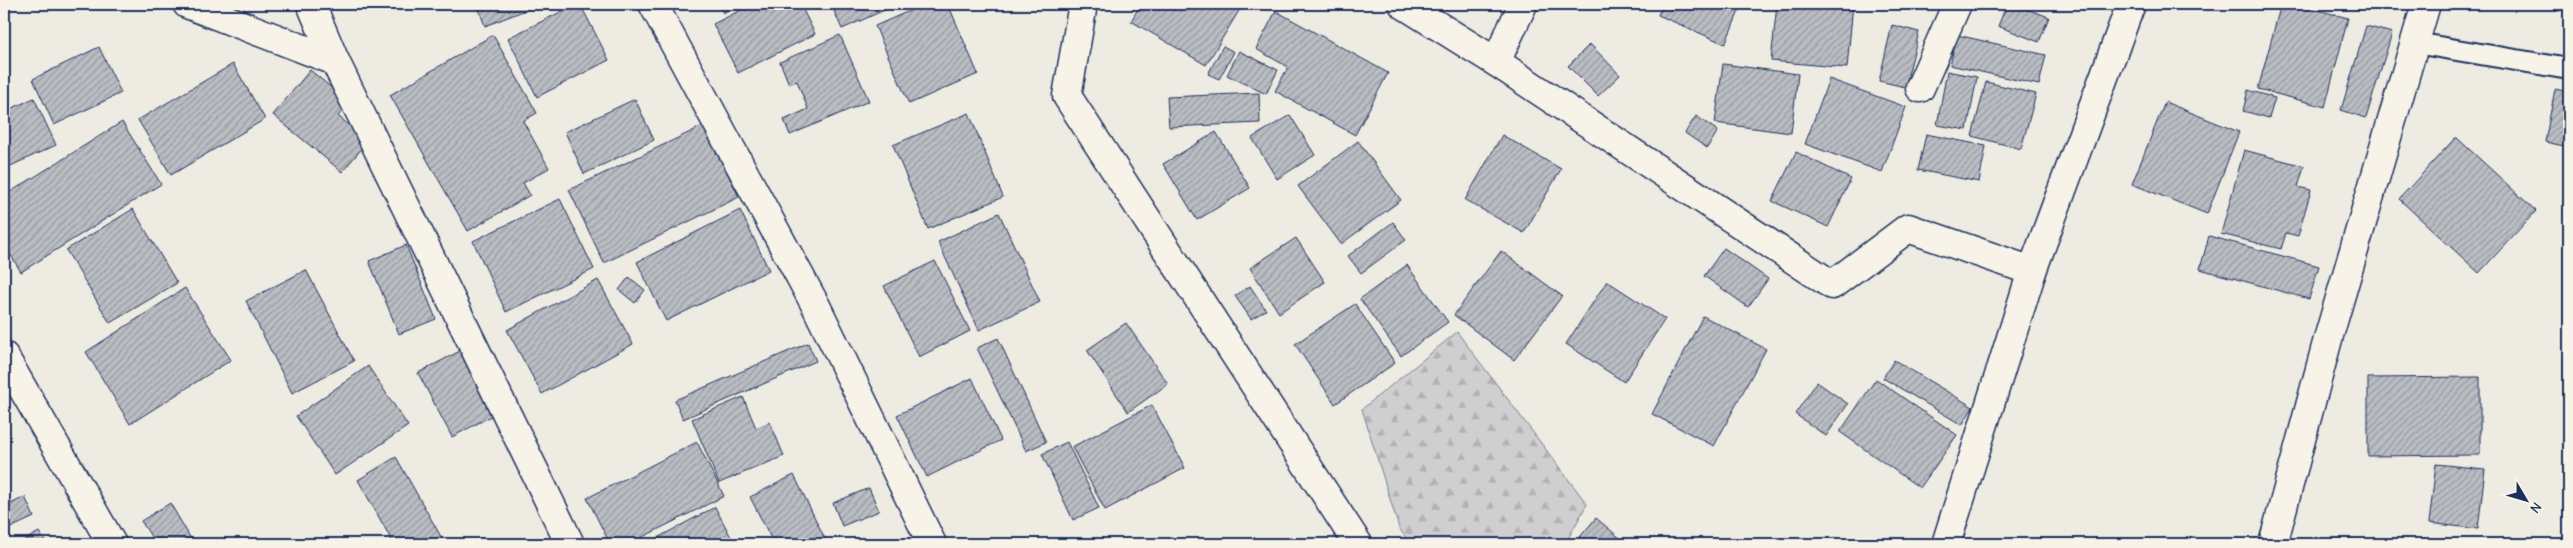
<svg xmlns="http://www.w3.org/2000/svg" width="2573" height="548" font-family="'Comic Neue',sans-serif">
	<defs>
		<pattern id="forest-firs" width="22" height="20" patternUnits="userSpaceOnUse" patternTransform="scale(1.25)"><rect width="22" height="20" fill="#cfcfcf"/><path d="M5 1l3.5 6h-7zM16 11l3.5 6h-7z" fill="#b1b2b4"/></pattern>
		<pattern id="building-hatch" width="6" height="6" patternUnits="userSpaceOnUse" patternTransform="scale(1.25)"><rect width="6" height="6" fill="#babdc2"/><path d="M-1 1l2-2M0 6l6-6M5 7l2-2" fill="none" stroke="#969aa1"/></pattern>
	</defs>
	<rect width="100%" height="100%" fill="#eeebe2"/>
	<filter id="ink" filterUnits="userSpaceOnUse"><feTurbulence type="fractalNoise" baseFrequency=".02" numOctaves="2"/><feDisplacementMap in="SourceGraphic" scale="10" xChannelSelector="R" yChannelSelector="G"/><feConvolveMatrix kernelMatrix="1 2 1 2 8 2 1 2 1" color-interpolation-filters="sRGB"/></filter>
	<g filter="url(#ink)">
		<!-- forest -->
		<path fill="url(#forest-firs)" stroke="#757f96" d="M1457,332l130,172 -22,40h-155l-11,-16 -37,-119z"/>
		<!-- building -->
		<g fill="url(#building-hatch)" stroke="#1b2f5e">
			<path d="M361,4h19l-15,7z"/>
			<path d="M477,4h64l-56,22z"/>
			<path d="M577,4h3l29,56 -72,37 -29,-59z"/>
			<path d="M718,4h21l-16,9z"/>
			<path d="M753,4h47l15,30 -77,39 -25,-49z"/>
			<path d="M831,4h56l2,4 -47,21z"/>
			<path d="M925,4h23l30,70 -69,30 -34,-78z"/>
			<path d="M1141,4h102l-37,61 -75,-44z"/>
			<path d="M1663,4h79l-17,40 -67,-29z"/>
			<path d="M1777,4h76l-6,64 -76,-7z"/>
			<path d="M2007,4h6l36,13 -10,25 -41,-16z"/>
			<path d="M2281,4h14l53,14 -23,89 -67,-18z"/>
			<path d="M1276,11l112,62 -33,62 -80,-44 13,-24 -32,-18z"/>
			<path d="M1892,25l27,7 -14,55 -26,-6z"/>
			<path d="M2366,26l26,7 -26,85 -25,-8z"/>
			<path d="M493,35l44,78 -14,8 26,47 -26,15 7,12 -62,36 -78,-136z"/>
			<path d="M840,35l29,66 -79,34 -6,-15 24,-11 -11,-28 -8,3 -9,-22z"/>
			<path d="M1957,35l89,20 -7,30 -89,-20z"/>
			<path d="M1590,44l30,31 -22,21 -30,-30z"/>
			<path d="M1223,46l11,6 -15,27 -11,-5z"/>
			<path d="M99,47l22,46 -67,32 -21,-46z"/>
			<path d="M1239,51l39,19 -12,24 -39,-19z"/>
			<path d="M233,64l32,55 -94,56 -33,-55z"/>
			<path d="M1723,64l75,10 -7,59 -76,-10z"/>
			<path d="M310,70l40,33 -12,13 30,25 -26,31 -69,-57z"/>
			<path d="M1947,71l30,6 -10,53 -30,-5z"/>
			<path d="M1829,79l77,28 -24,65 -77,-28z"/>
			<path d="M1986,82l50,12 -15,55 -49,-13z"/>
			<path d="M2555,89l14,3v55l-24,-5z"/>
			<path d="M2248,90l27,8 -6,20 -26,-7z"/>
			<path d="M1259,93l1,30 -91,4 -2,-30z"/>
			<path d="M34,98l22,47 -52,24v-57z"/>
			<path d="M635,99l19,41 -70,34 -19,-42z"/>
			<path d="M2165,102l74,30 -32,82 -75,-30z"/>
			<path d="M969,113l34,84 -75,32 -35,-84z"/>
			<path d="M1290,115l25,40 -38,24 -25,-41z"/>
			<path d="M1696,116l22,15 -11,17 -22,-15z"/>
			<path d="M122,122l39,62 -140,88 -17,-28v-48z"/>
			<path d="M705,125l34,72 -135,66 -35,-73z"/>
			<path d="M1216,132l34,56 -53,32 -34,-56z"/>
			<path d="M1926,134l60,12 -7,36 -61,-12z"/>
			<path d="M1502,135l59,34 -37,64 -59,-33z"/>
			<path d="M2456,137l80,74 -57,62 -80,-74z"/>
			<path d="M1358,141l43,59 -60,44 -43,-58z"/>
			<path d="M2244,150l60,16 -6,21 13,3 -13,46 -12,-3 -5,16 -60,-15z"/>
			<path d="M1796,152l55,27 -23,48 -56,-26z"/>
			<path d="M560,199l34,70 -88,43 -33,-71z"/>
			<path d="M133,209l44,74 -67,40 -44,-73z"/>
			<path d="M740,210l29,60 -103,51 -29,-59z"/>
			<path d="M999,213l41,89 -61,28 -41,-88z"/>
			<path d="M1393,222l13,18 -45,33 -13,-17z"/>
			<path d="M2209,236l110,30 -10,33 -109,-30z"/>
			<path d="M1296,238l29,44 -46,31 -29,-45z"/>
			<path d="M406,245l30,74 -37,15 -30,-73z"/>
			<path d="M1724,248l44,31 -20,28 -44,-31z"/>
			<path d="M1501,251l61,45 -48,64 -60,-45z"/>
			<path d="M935,261l35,70 -51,26 -35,-71z"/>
			<path d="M1407,265l41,57 -47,34 -41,-57z"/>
			<path d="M306,270l48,91 -62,32 -46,-92z"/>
			<path d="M629,277l16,13 -10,13 -16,-13z"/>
			<path d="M598,280l35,64 -91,50 -35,-64z"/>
			<path d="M1607,281l58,38 -41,63 -58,-38z"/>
			<path d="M1250,286l16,24 -15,9 -16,-23z"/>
			<path d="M185,288l46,72 -101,64 -44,-72z"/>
			<path d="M1355,304l40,59 -60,41 -40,-60z"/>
			<path d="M1703,316l63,33 -52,97 -62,-32z"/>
			<path d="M1126,323l42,61 -40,28 -41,-62z"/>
			<path d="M998,338l48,104 -20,9 -49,-103z"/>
			<path d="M808,343l8,18 -133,58 -8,-19z"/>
			<path d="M460,351l35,63 -43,23 -34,-64z"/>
			<path d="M1894,360l79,47 -11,18 -79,-47z"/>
			<path d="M368,366l40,60 -73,49 -39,-59z"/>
			<path d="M2480,377v78l-112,1v-78z"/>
			<path d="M972,378l29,62 -74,37 -30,-62z"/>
			<path d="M1876,379l81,56 -37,53 -80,-56z"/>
			<path d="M1817,382l31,22 -22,32 -31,-22z"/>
			<path d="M743,397l13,31 14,-6 14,34 -65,27 -27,-64z"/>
			<path d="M1152,405l33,63 -80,42 -33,-63z"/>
			<path d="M697,442l27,54 -95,48h-19l-23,-46z"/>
			<path d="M1067,442l32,66 -26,12 -31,-66z"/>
			<path d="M396,457l48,85 -4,2h-46l-36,-64z"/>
			<path d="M2436,464l49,5 -7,60 -49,-6z"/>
			<path d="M794,475l31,64 -10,5h-41l-24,-47z"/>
			<path d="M869,488l10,23 -37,15 -9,-23z"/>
			<path d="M25,497l9,20 -30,14v-24z"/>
			<path d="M170,503l24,41h-38l-15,-23z"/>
			<path d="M715,507l17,32 -9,5h-77z"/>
			<path d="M1596,518l31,26h-53z"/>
			<path d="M39,532l8,12h-29z"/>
		</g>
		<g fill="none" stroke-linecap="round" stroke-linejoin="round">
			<defs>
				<path id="service" d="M2415,43l154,26"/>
				<g id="minor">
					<path d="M187,4l148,57 235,483"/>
					<path d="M311,4l24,57"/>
					<path d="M653,4l163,302 116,238"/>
					<path d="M1083,4l-16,92 291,448"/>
					<path d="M1403,4l93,58 336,223 76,-57 124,43"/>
					<path d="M1496,62l27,-58"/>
					<path d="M1920,88l37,-84"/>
					<path d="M4,356l108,188"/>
					<path d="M1946,544l86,-273 99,-267"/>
					<path d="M2273,544l55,-205 98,-335"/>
				</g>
			</defs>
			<!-- service casing -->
			<use href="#service" stroke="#1b2f5e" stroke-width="24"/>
			<!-- minor casing -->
			<use href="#minor" stroke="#1b2f5e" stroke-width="31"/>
			<!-- service -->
			<use href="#service" stroke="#f7f3e8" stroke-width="20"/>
			<!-- minor -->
			<use href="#minor" stroke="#f7f3e8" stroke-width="28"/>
		</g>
	</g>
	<!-- margin -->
	<rect width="2573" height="548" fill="none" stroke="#f7f3e8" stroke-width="20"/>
	<rect x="10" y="10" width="2553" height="528" fill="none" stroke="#1b2f5e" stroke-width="2" filter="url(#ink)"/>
	<!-- north arrow -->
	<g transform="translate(2526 500) rotate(128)" stroke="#f7f3e8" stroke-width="4" paint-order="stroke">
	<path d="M0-4L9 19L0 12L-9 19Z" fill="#1b2f5e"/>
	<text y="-8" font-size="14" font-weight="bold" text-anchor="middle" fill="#1b2f5e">N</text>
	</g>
</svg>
